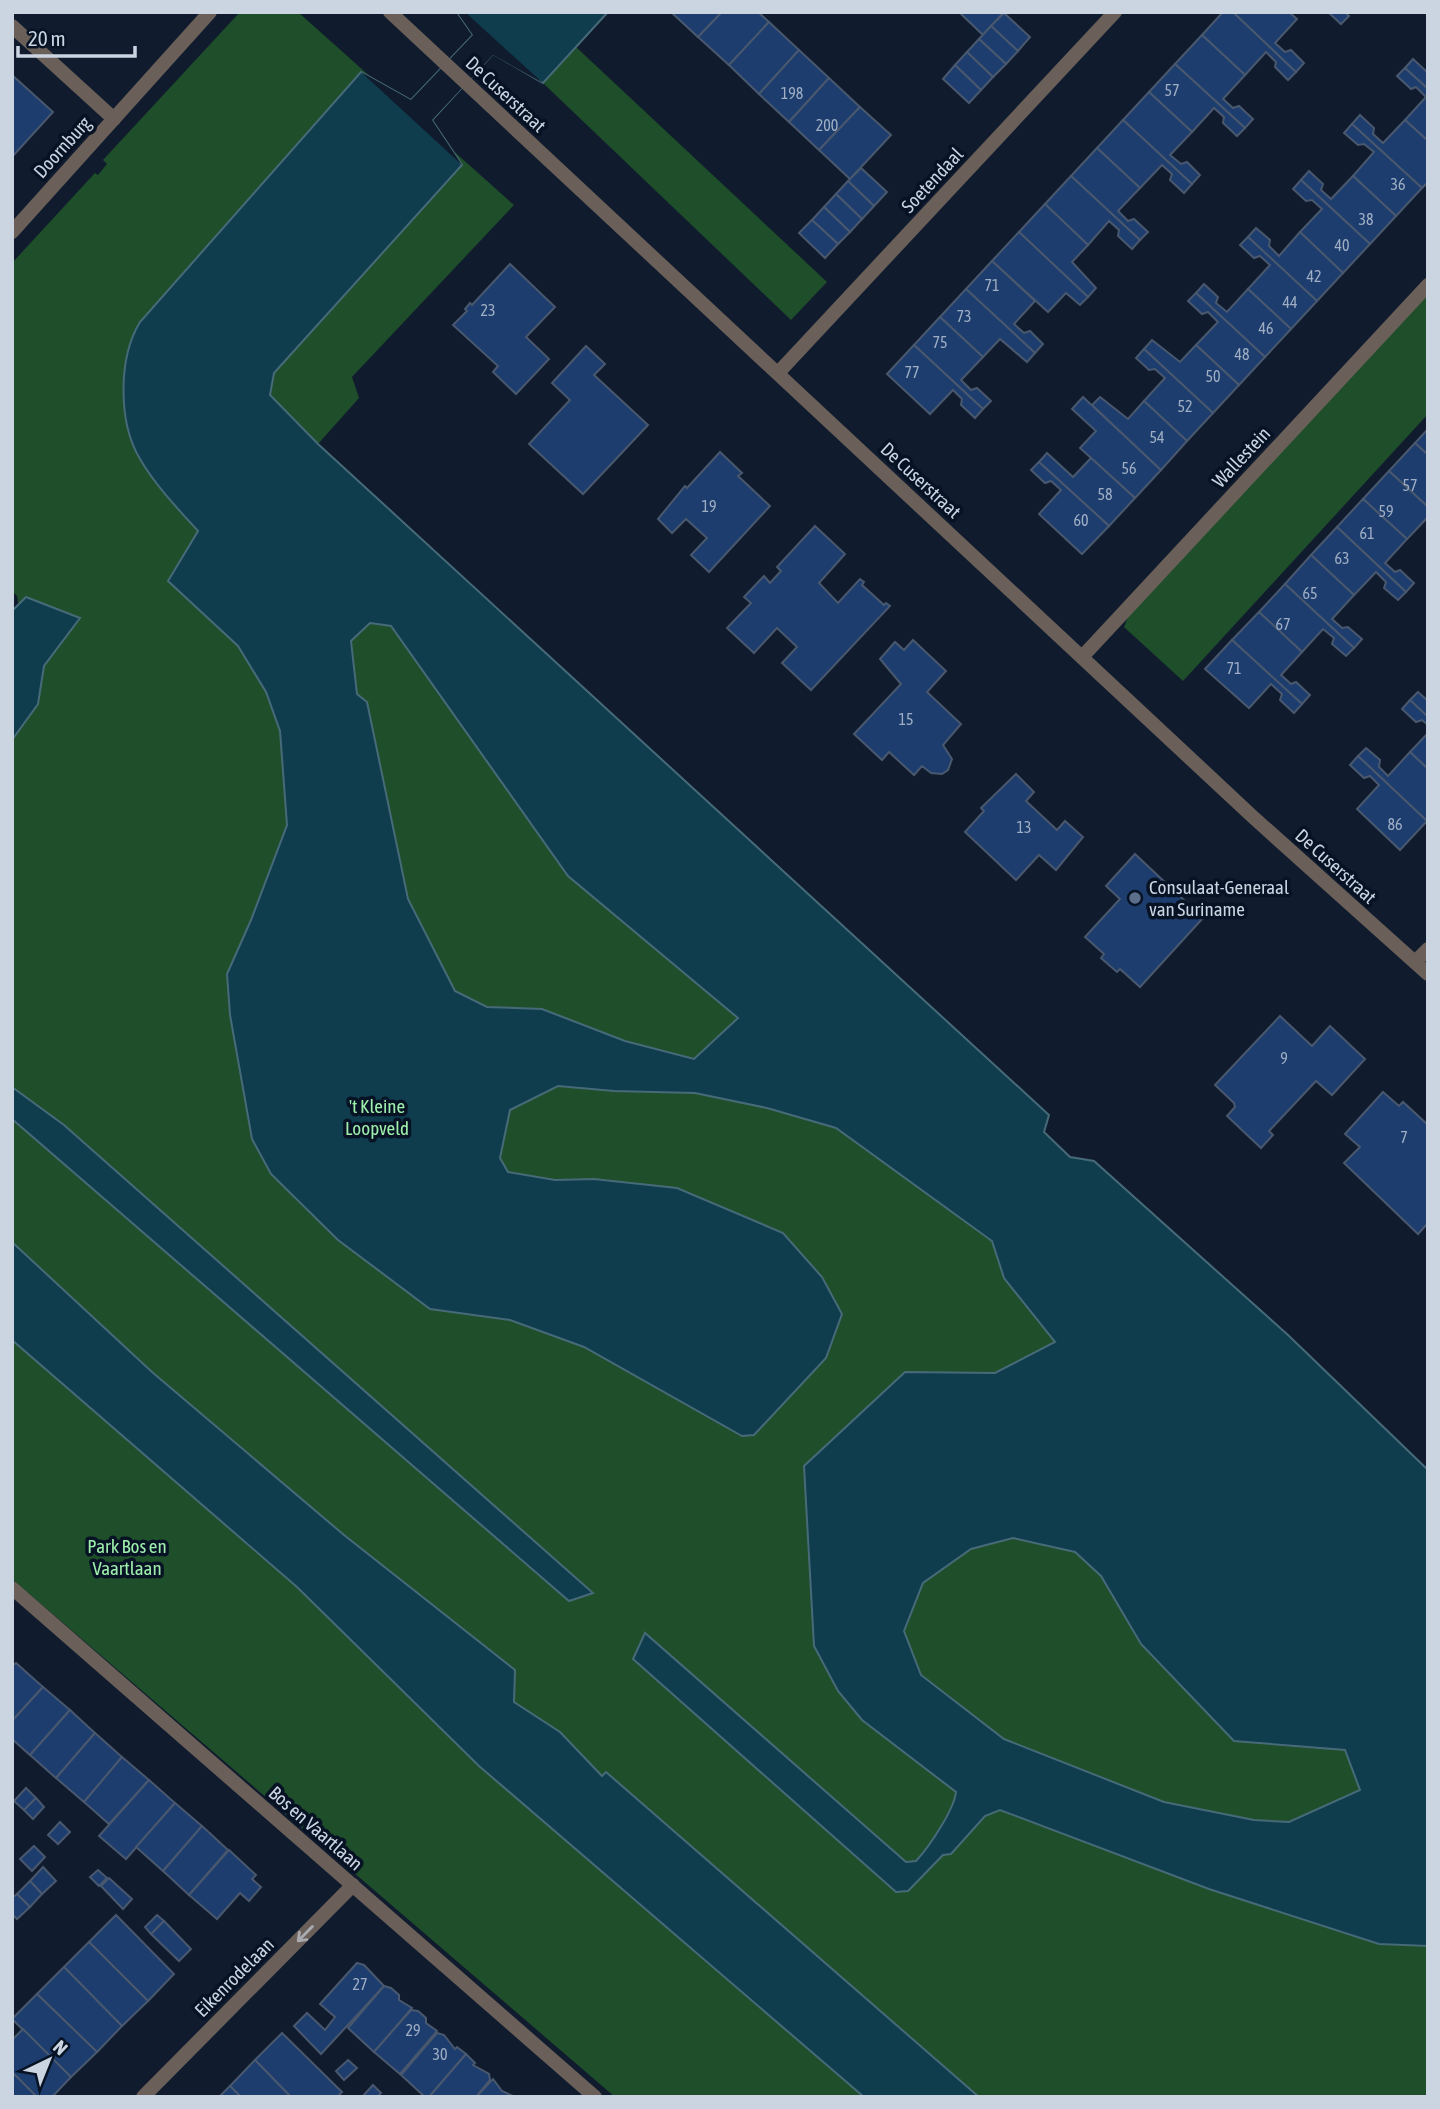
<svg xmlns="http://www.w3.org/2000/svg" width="1440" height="2109" font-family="'Asap Condensed',sans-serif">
	<rect width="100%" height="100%" fill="#101c2e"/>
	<!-- green -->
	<g fill="#1f4e2a">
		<path d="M240,12h58l216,193 -162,172 7,21 -41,46 -16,-14 663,763 372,516 91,209v179h-484l-932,-831v-530l26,-32 -21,-108 -5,-5v-328l83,-90 3,2 9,-11 -4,-4z"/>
		<path d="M576,47l251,235 -36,38 -248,-237z"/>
		<path d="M1428,289v125l-245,267 -59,-54 4,-10z"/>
		<path d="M12,1328l433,392 434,377h-264l-603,-518z"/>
	</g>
	<!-- water -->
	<g fill="#0f3d4d" stroke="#476a79" stroke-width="2" fill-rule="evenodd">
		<path d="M457,12h151l-65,71 -50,-29 -61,66 30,45 -188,208 -4,22 48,49 731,671 -5,17 26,25 24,4 194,174 140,135v476l-49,-2 -170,-55 -209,-79 -15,6 -34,38 -8,1 -35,36 -12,1 -263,-233 12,-26 261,229 10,-1c13,-14 38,-51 40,-69l-94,-72 -24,-29 -24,-45 -10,-180 101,-94 90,1 60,-31 -51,-64 -12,-37 -156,-113 -69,-20 -72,-15 -81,-2 -56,-5 -48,24 -10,48 8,14 47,8 39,-1 83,9 106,45 39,44 20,37 -16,44 -72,77 -12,1 -158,-89 -74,-27 -80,-11 -92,-69 -67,-66 -19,-35 -22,-124 -3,-41 24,-54 36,-95 -7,-94 -14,-39 -28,-46 -70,-65 30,-50c-20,-22 -43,-46 -58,-72 -22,-37 -22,-101 0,-137l221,-250 50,28 62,-65zM370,623l21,3 177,250 170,142 -44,41 -69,-18 -83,-32 -55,-2 -32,-16 -47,-92 -41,-197 -10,-8 -6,-53zM1013,1538l62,14 26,24 40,68 93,97 111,9 15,40 -71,32 -35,-2 -90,-18 -160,-63 -83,-64 -17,-44 19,-48 48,-34z"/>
		<path d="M26,597l54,21 -36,48 -6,38 -26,36v-129z"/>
		<path d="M12,1087l52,38 529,468 -24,8 -557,-482z"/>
		<path d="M12,1242l140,130 192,163 171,135 -1,32 46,30 42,44 4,-4 373,325h-115l-385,-331 -182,-179 -285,-247z"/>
	</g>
	<!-- pier -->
	<path fill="#101c2e" d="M457,12h8l78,71 -50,-28 -61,65 30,45 -101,-93 50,28 62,-65z"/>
	<!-- building -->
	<g fill="#1c3d6d" stroke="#49586e" stroke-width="2">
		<path d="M671,12h51l-24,25z"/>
		<path d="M722,12h36l11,10 -40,43 -31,-28z"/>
		<path d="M959,12h45l-21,23z"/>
		<path d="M1223,12h10l63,60 -8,8 -13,-13 1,-5 -10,-10 -21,23 -43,-40z"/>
		<path d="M1233,12h56l8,7 -22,24 10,9 6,-2 13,13 -8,9z"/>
		<path d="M1328,12h17l4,4 -8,8z"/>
		<path d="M1004,13l26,24 -12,14 -27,-25z"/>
		<path d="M769,22l30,28 -40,44 -30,-29z"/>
		<path d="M991,26l27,25 -12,13 -27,-25z"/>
		<path d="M1202,35l43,40 -22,24 10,9 6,-2 14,13 -8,9 -70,-64z"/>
		<path d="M979,39l27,25 -13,13 -26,-25z"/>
		<path d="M799,50l30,28 -40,44 -30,-28z"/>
		<path d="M967,52l26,25 -12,13 -26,-25z"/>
		<path d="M1413,59l14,13 1,17 -23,-21z"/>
		<path d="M1175,64l70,64 -8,8 -14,-13 1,-6 -10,-9 -22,24 -43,-40z"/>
		<path d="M955,65l26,25 -12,13 -26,-24z"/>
		<path d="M1405,68l23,21v52l-23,-21 21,-23 -10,-10 -5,2 -14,-13z"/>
		<path d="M12,75l41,37 -41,45z"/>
		<path d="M829,78l31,29 -41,43 -30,-28z"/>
		<path d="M1149,92l43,40 -22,23 11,9 6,-2 13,13 -8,9 -69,-64z"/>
		<path d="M860,107l31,28 -41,44 -31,-29z"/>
		<path d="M1360,115l14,13 -1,6 10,9 22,-23 23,21v41l-6,6 -70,-64z"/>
		<path d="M1123,120l69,64 -8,9 -14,-13 2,-6 -10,-9 -22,23 -43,-40z"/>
		<path d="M1352,124l70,64 -26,28 -43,-40 21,-24 -10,-8 -6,1 -14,-12z"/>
		<path d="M1097,148l43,40 -22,23 10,10 6,-2 14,13 -8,8 -69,-64z"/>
		<path d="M861,168l26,24 -13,14 -26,-25z"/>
		<path d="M1309,171l14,13 -2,6 10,9 22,-23 43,40 -26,28 -69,-64z"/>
		<path d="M1071,176l69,64 -8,9 -14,-13 1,-6 -10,-9 -21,24 -43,-41z"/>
		<path d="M1301,180l69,64 -27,29 -43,-41 22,-23 -10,-9 -6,1 -13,-12z"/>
		<path d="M848,181l26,25 -12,13 -26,-25z"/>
		<path d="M836,194l26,25 -12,13 -26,-25z"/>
		<path d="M1045,204l43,41 -16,17 24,26 -8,9 -69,-65z"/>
		<path d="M824,207l26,25 -12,12 -26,-24z"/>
		<path d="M812,220l26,24 -13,14 -26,-25z"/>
		<path d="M1256,228l14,12 -1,6 10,10 21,-24 43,41 -26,28 -69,-64z"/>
		<path d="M1019,232l69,65 -8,8 -14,-12 -18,19 -56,-51z"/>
		<path d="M1248,237l69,64 -26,28 -43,-40 22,-24 -10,-9 -6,2 -14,-13z"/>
		<path d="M992,261l43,40 -21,23 10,9 6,-2 13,13 -8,9 -69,-64z"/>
		<path d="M510,264l45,43 -29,30 23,22 -33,35 -23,-22 5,-6 -45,-41 14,-14 -2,-2 5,-6 2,2z"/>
		<path d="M1204,284l14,13 -2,6 11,9 21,-23 43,40 -26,28 -69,-64z"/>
		<path d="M966,289l69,64 -8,9 -27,-23 -17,18 -43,-40z"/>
		<path d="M1196,293l69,64 -26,28 -43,-40 22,-23 -10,-10 -6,2 -14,-13z"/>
		<path d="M940,317l43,40 -22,23 10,10 6,-2 14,13 -8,8 -69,-64z"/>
		<path d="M1152,340l28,22 16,-17 43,40 -26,28 -69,-64z"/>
		<path d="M914,345l69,64 -8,9 -14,-13 1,-6 -9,-9 -23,24 -43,-40z"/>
		<path d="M586,346l19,18 -11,11 54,50 -65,69 -54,-50 41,-44 -18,-17z"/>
		<path d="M1144,349l69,64 -26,28 -43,-40 21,-23 -10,-9 -6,1 -13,-12z"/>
		<path d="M1083,397l78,73 -26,28 -55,-50 16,-17 -24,-22z"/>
		<path d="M1100,397l28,22 16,-18 43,40 -26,29 -69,-65z"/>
		<path d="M1428,429v26l-13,-12z"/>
		<path d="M1415,443l13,12v52l-39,-36z"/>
		<path d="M720,452l22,21 -4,3 32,30 -61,66 -18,-17 16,-17 -21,-19 -14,14 -14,-14 27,-33 2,2z"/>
		<path d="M1047,453l26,24 18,-19 44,40 -26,28 -70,-64z"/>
		<path d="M1039,462l70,64 -27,28 -43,-40 22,-24 -10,-9 -6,2 -14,-13z"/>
		<path d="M1389,471l39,36v10l-21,22 -44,-40z"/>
		<path d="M1363,499l44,40 -22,24 10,9 5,-2 14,13 -8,9 -69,-65z"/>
		<path d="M815,526l30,28 -26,29 19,20 22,-24 4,3 -2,3 22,20 2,-2 4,3 -79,84 -29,-27 15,-16 -20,-19 -23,25 -27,-25 24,-25 -7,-6 20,-21 6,7 11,-12 -4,-4z"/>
		<path d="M1337,527l69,65 -8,8 -14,-12 2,-6 -10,-10 -22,23 -43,-40z"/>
		<path d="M1311,555l43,40 -22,24 10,9 6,-1 14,12 -8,9 -69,-64z"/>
		<path d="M1285,584l69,64 -8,8 -14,-12 2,-6 -11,-9 -21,23 -43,-40z"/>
		<path d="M1259,612l43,40 -21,23 10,9 5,-2 14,13 -8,9 -70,-64z"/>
		<path d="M913,640l33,31 -19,21 34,32 -18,21 9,14 -4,11 -6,4 -11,-1 -9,-7 -8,9 -25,-23 -7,8 -28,-26 47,-50 -21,-25 15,-17 9,8z"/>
		<path d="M1232,640l70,64 -8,9 -14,-13 2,-6 -11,-10 -22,24 -44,-39z"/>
		<path d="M1418,692l10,9v16l-18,-17z"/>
		<path d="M1410,700l18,17v8l-6,-5 -6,2 -14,-13z"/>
		<path d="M1428,733v36l-18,-17z"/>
		<path d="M1366,748l14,12 -1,7 9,9 22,-24 18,17 -1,52 -69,-65z"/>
		<path d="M1358,756l69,65 -27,29 -43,-41 22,-24 -9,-9 -6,2 -14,-13z"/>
		<path d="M1016,774l18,18 -8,9 31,29 8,-9 18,16 -27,33 -17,-15 -23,25 -51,-48 19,-21 -3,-3z"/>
		<path d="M1135,854l68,64 -63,69 -20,-18 -3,3 -16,-14 3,-4 -19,-17 35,-38 -14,-13z"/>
		<path d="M1280,1016l32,30 18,-20 35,33 -33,36 -16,-14 -47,50 4,4 -12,13 -34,-32 8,-9 -1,-4 -19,-18z"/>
		<path d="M1383,1092l16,14 4,-4 25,23v98l-10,11 -74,-71 16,-16 -15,-13z"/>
		<path d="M16,1663l27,24 -31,34v-55z"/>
		<path d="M43,1687l27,23 -40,45 -18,-16v-18z"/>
		<path d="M70,1710l25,23 -39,45 -26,-23z"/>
		<path d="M95,1733l27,24 -38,45 -28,-24z"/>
		<path d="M122,1757l27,23 -40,44 -25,-22z"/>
		<path d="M149,1780l26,23 -49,56 -27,-23z"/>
		<path d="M26,1788l10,10 -12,12 -10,-9z"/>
		<path d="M36,1798l8,9 -11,12 -9,-9z"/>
		<path d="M175,1803l27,23 -39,45 -27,-24z"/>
		<path d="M60,1822l10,10 -12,12 -10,-9z"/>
		<path d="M202,1826l26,24 -39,45 -26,-24z"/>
		<path d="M34,1846l11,11 -13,14 -12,-12z"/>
		<path d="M229,1850l27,25 -4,4 9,8 -12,14 -9,-8 -23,26 -28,-24z"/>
		<path d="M43,1867l13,14 -14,13 -12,-13z"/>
		<path d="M98,1870l9,8 -8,8 -9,-9z"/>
		<path d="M109,1878l23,21 -9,10 -22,-23z"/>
		<path d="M30,1881l12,13 -12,13 -13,-13z"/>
		<path d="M17,1894l13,13 -13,12 -5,-5v-16z"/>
		<path d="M116,1915l58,59 -26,27 -59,-59z"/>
		<path d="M157,1915l7,6 -13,13 -6,-7z"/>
		<path d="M164,1921l27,28 -12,12 -28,-27z"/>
		<path d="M89,1942l59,59 -26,25 -58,-59z"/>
		<path d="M357,1963l7,2 20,21 -63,68 -27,-28 13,-13 18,17 10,-13 -15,-13z"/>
		<path d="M64,1967l58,59 -25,26 -60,-58z"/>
		<path d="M384,1986l7,2 8,7v5l13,8 -38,44 -26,-24z"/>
		<path d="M37,1994l60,58 -26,25 -59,-58z"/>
		<path d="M411,2010l7,1 8,7v5l11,8 -37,43 -26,-22z"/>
		<path d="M23,2029l48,48 -19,20h-15l-25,-25v-32z"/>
		<path d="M282,2033l60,59 -5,5h-46l-36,-37z"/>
		<path d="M437,2033l7,2 11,14 2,-2 9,7 -37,43h-4l-24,-22z"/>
		<path d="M466,2054l9,9 -2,2 16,9 1,6 -14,17h-47z"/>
		<path d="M255,2060l36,37h-50l-11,-11z"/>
		<path d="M348,2060l9,8 -13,12 -8,-9z"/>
		<path d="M12,2072l25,25h-25z"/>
		<path d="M493,2079l9,12 13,6h-39z"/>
		<path d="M373,2085l8,8 -4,4h-15z"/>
		<path d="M230,2086l11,11h-22z"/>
	</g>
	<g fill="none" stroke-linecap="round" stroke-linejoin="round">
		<!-- minor -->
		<g stroke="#6b6059" stroke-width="14">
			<path d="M12,26l102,93"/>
			<path d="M12,232l198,-220"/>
			<path d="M778,373l337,-361"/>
			<path d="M1083,656l345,-371"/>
			<path d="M1415,962l13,-13"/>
			<path d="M12,1588l583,509"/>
			<path d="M143,2097l210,-212"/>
		</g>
		<!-- tertiary -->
		<path stroke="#6b6059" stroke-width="14" d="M390,12l863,805 175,157"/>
	</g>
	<!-- one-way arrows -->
	<defs><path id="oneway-shaft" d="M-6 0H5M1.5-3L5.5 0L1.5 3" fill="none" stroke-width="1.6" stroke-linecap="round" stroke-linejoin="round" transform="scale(1.75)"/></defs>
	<use stroke="#a9abb1" href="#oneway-shaft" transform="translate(305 1934) rotate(135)"/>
	<!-- markers -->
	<circle fill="#5c6f8a" stroke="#071324" stroke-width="2.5" cx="1135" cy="898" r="7"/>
	<g text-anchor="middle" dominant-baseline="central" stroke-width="7" stroke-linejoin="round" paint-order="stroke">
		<!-- number labels -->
		<g font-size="16" fill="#9faec4">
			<text x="1172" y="90">57</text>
			<text x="792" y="93">198</text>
			<text x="827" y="125">200</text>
			<text x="1398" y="184">36</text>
			<text x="1366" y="219">38</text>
			<text x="1342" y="245">40</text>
			<text x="1314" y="276">42</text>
			<text x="992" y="285">71</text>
			<text x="1290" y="302">44</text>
			<text x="488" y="310">23</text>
			<text x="964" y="316">73</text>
			<text x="1266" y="328">46</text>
			<text x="940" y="342">75</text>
			<text x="1242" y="354">48</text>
			<text x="912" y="372">77</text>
			<text x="1213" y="376">50</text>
			<text x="1185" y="406">52</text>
			<text x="1157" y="437">54</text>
			<text x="1129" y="468">56</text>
			<text x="1410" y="485">57</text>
			<text x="1105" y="494">58</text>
			<text x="709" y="506">19</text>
			<text x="1386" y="511">59</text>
			<text x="1081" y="520">60</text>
			<text x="1367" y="533">61</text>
			<text x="1342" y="558">63</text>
			<text x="1310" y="593">65</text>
			<text x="1283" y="624">67</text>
			<text x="1234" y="668">71</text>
			<text x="906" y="719">15</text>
			<text x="1395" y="824">86</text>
			<text x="1024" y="827">13</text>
			<text x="1284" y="1058">9</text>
			<text x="1404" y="1137">7</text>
			<text x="360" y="1984">27</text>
			<text x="413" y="2030">29</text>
			<text x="440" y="2054">30</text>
		</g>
		<!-- street labels -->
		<g font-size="19" fill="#cbd4e1" stroke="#071324">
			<text transform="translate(506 94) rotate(43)">De Cuserstraat</text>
			<text transform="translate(62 147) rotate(-48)">Doornburg</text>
			<text transform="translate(932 180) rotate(-47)">Soetendaal</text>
			<text transform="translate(1241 457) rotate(-47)">Wallestein</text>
			<text transform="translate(921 480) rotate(43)">De Cuserstraat</text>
			<text transform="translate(1336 866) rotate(42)">De Cuserstraat</text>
			<text transform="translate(316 1828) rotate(41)">Bos en Vaartlaan</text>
			<text transform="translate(234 1977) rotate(-45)">Eikenrodelaan</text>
		</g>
		<!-- poi labels -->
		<g font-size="19" fill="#cbd4e1" stroke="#071324" text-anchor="start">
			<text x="1149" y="887">Consulaat-Generaal<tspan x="1149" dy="22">van Suriname</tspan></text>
		</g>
		<!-- park labels -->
		<g font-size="19" fill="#9eefac" stroke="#071324">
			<text x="377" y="1106">'t Kleine<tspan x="377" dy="22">Loopveld</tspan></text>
			<text x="127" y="1546">Park Bos en<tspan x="127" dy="22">Vaartlaan</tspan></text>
		</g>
	</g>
	<!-- border -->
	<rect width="1440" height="2109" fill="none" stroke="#cbd4e1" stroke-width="28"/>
	<!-- north arrow -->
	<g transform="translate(49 2060) rotate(43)" stroke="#071324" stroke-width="5" paint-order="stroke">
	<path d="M0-5L12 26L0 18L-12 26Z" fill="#cbd4e1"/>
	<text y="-10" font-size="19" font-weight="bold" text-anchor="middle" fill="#cbd4e1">N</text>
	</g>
	<!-- scale -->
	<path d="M18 46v10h117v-10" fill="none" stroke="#cbd4e1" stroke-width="3.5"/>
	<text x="28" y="46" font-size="21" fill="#cbd4e1" stroke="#071324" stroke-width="5" paint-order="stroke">20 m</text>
</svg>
